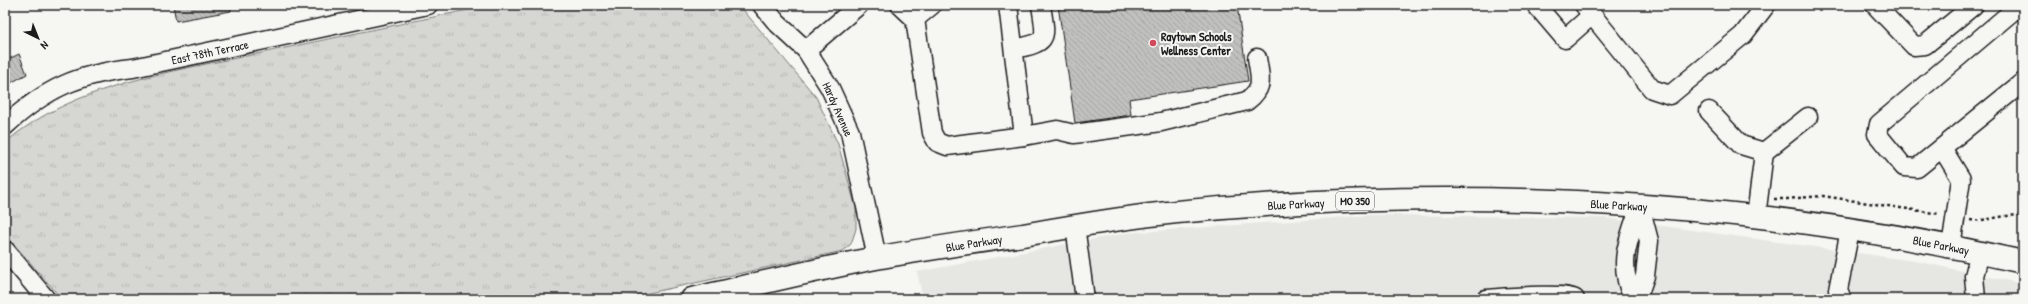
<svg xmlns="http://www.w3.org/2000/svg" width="2028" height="304" font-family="'Patrick Hand',sans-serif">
	<defs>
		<pattern id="grass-tufts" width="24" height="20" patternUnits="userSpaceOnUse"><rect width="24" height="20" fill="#d6d6d2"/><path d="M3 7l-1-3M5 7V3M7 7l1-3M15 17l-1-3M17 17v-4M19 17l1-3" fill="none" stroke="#b7b7b4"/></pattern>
		<pattern id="building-back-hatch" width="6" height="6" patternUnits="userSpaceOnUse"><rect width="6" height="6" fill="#c0c0bd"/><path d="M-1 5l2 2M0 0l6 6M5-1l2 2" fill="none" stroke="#a4a4a2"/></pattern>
	</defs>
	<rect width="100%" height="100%" fill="#f6f6f2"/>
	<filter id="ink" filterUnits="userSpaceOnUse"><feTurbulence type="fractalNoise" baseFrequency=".025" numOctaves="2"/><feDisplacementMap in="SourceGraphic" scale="8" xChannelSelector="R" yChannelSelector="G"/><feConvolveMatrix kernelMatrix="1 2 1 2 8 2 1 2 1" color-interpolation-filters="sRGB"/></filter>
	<g filter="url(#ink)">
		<!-- built -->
		<path fill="#e6e6e2" d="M1373,215l232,3 310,43 108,23v15h-1100l-6,-27 210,-39z"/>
		<!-- grass -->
		<path fill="url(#grass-tufts)" stroke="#797977" d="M483,5h256l77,92 22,47 18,64v21l-5,15 -8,7 -222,48h-559l-57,-65v-91c67,-59 171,-72 256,-90 70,-15 141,-29 211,-44z"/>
		<!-- building -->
		<g fill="url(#building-back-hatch)" stroke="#1c1c1c">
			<path d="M173,5h57l1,6 -55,10z"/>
			<path d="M1058,5h179l11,76 -119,18 2,16 -56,8z"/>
			<path d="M19,54l8,20 -22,12v-25z"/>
		</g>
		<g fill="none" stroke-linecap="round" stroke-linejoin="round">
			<defs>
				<g id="minor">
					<path d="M762,5l15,18 29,27 24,38 20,44 27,126"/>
					<path d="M900,5l15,14 17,114 5,9 10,4 77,-10 -16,-131"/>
					<path d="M1536,5l29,34 27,-24"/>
					<path d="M1584,5l68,84 18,6 73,-60 23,-30"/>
					<path d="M1875,5l39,41 11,-1 49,-40"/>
					<path d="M2020,5l-141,119 -2,10 27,33 13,1 106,-86"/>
					<path d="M915,19l17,-14"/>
					<path d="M1014,49c36,-7 32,-10 27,-44"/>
					<path d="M806,50l53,-45"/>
					<path d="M1709,111l32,34 23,7 44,-35"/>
					<path d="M5,126c41,-38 73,-52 128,-58l295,-63"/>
					<path d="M1024,136l33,-6 17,4 87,-12 86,-21c18,-14 13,-23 10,-43"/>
					<path d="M1942,148l19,31 -10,68"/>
					<path d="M1756,217l8,-65"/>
					<path d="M1075,226l10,73"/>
					<path d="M5,250l41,49"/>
					<path d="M1486,299c15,-1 81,-7 89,0"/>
					<path d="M1633,299c-16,-37 -5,-57 7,-93"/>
					<path d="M1637,299l8,-23 4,-35 -9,-35"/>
					<path d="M1842,299l-4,-9 12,-60"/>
					<path d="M1976,299l-2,-23 6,-24"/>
				</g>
				<path id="highway" d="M692,299c61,-14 122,-29 184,-41 49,-9 98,-16 147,-23 51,-9 102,-18 154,-23 281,-27 570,-13 846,50"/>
			</defs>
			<!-- minor casing -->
			<use href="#minor" stroke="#1c1c1c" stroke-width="21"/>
			<!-- highway casing -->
			<use href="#highway" stroke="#1c1c1c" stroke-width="25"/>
			<!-- path -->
			<g stroke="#1c1c1c" stroke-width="2.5" stroke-dasharray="3 3" stroke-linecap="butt">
				<path d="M1774,199h13l36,-3 117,18"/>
				<path d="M1970,220c18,2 35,-7 53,-4"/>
			</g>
			<!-- minor -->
			<use href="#minor" stroke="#f6f6f2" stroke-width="18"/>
			<!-- highway -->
			<use href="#highway" stroke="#f6f6f2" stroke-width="22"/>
		</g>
	</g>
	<!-- markers -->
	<circle fill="#d1495b" stroke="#f6f6f2" stroke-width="1.5" cx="1153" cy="43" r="4"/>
	<g text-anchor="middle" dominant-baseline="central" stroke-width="4" stroke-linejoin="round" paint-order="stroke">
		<!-- shield labels -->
		<rect fill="#f6f6f2" stroke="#5d5d5c" stroke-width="1" x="1336" y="192" width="38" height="18" rx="3"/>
		<g font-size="11" font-weight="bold" fill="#1c1c1c">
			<text x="1355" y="201">MO 350</text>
		</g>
		<!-- poi labels -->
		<g font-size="12" font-weight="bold" fill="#1c1c1c" stroke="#f6f6f2" text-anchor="start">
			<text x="1161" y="36">Raytown Schools<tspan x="1161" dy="14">Wellness Center</tspan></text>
		</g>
		<!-- street labels -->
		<g font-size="12" fill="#1c1c1c" stroke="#f6f6f2">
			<text transform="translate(210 52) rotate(-12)">East 78th Terrace</text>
			<text transform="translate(838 109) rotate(66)">Hardy Avenue</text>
			<text transform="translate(1296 204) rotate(-3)">Blue Parkway</text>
			<text transform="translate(1619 205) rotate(3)">Blue Parkway</text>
			<text transform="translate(974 243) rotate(-9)">Blue Parkway</text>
			<text transform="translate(1941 245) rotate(11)">Blue Parkway</text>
		</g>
	</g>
	<!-- margin -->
	<rect width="2028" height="304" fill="none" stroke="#f6f6f2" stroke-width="20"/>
	<rect x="10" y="10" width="2008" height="284" fill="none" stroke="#1c1c1c" stroke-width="1.5" filter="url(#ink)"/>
	<!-- north arrow -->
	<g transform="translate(38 38) rotate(137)" stroke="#f6f6f2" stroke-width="3" paint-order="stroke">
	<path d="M0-3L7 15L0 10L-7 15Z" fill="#1c1c1c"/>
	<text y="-6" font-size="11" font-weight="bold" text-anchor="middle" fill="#1c1c1c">N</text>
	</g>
</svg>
